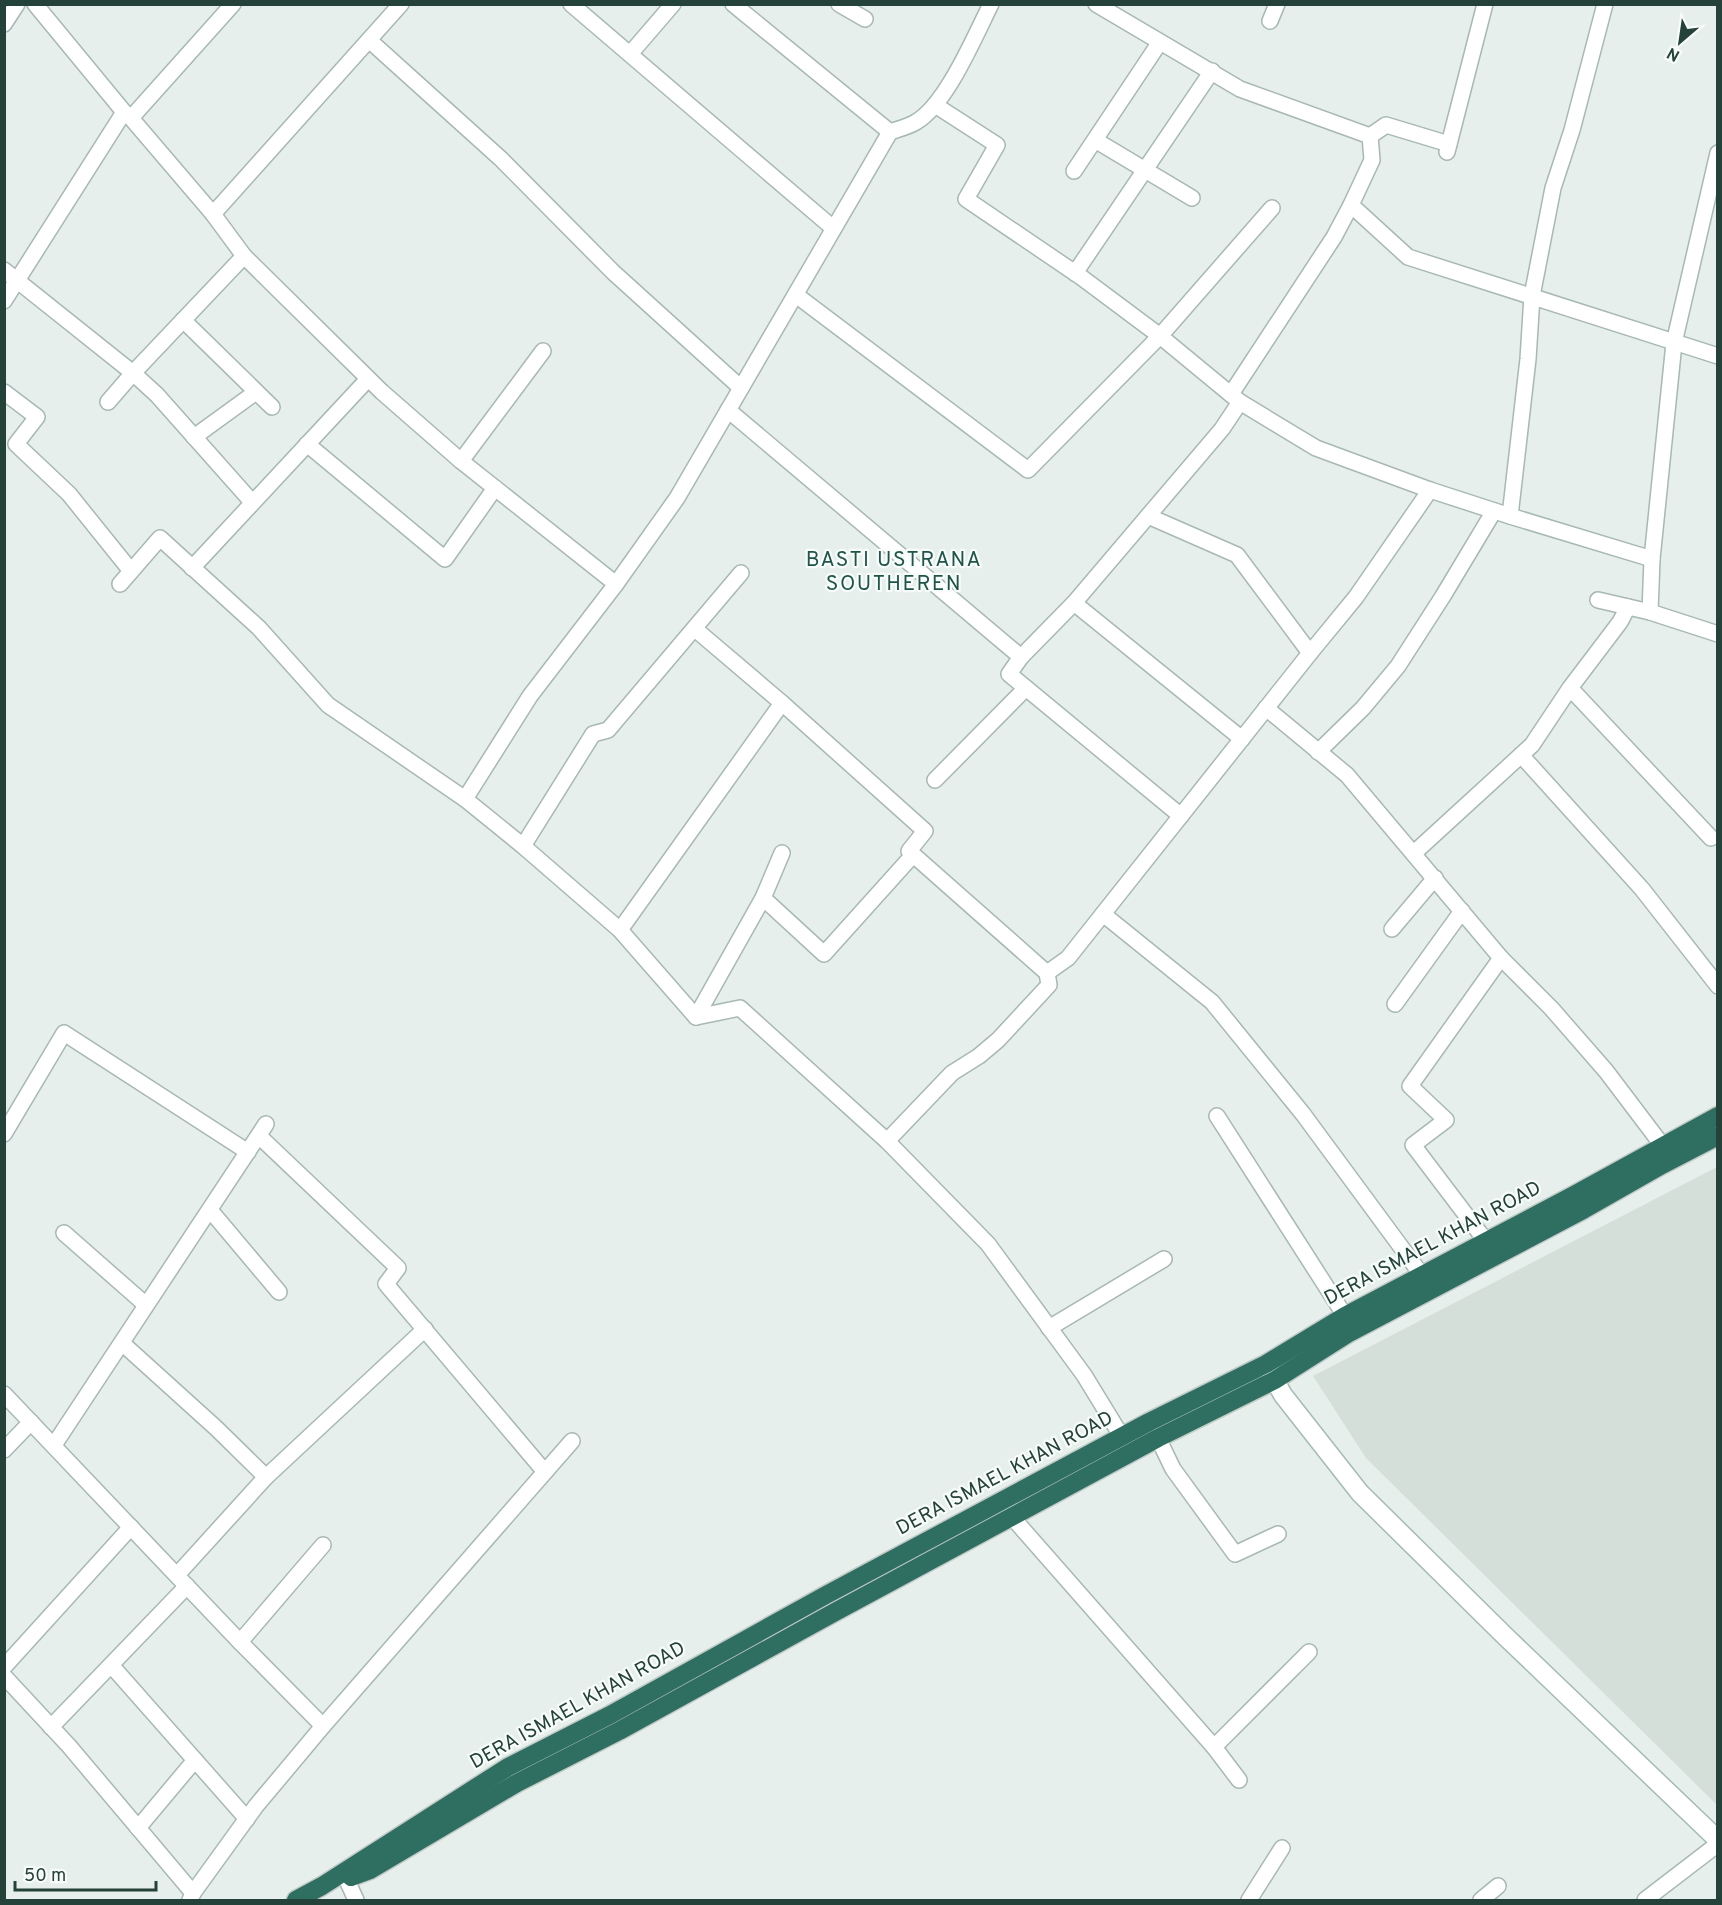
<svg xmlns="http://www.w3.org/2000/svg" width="1722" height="1905" font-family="Overpass,sans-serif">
	<rect width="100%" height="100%" fill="#e6efeb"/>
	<!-- built -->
	<path fill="#d4dfda" d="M1717,1167v638l-351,-347 -53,-82z"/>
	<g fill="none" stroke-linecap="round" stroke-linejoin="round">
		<defs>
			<g id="street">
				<path d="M35,4l89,108 7,6 82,96 31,42 138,136 79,69 155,123"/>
				<path d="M571,4l262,224"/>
				<path d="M733,4l157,128"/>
				<path d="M839,4l26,15"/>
				<path d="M1096,4l144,85 130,47 2,24 -21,45 -17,32 -103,157"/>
				<path d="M1270,21l7,-17"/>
				<path d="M4,24l13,-20"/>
				<path d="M369,40l132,119 112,113 128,116"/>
				<path d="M630,54l43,-50"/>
				<path d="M935,105l62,40 -31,54 115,78 79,59 80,66 76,46 114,42 80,26 142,43 22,-216 44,-190"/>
				<path d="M131,118l102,-114"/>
				<path d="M1370,136l16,-11 63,19"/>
				<path d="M1095,140l97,58"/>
				<path d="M1447,152l38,-148"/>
				<path d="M1074,171l86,-129"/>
				<path d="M1351,205l57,52 310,99"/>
				<path d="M213,214l188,-210"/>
				<path d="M4,270l129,103 24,22 95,107"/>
				<path d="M1075,273l137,-202"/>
				<path d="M796,295l232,175 132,-134 112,-128"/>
				<path d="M4,301l120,-189"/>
				<path d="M183,320l89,87"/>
				<path d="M4,392l33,25 -21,27 53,50 62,77"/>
				<path d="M108,402l25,-29 111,-117"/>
				<path d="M728,410l293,247"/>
				<path d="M194,437l62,-45"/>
				<path d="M307,444l138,115 50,-71"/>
				<path d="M461,461l82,-110"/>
				<path d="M1148,516l89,39 73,98"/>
				<path d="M1510,516l18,-157 4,-63 21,-108 19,-58 33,-126"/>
				<path d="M192,568l176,-189"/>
				<path d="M120,584l40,-46 99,90 69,77 137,94 65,-103 86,-112 61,-86 213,-366c8,-3 18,-5 26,-10 30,-17 59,-86 75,-118"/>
				<path d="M1598,600l52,12 68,22"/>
				<path d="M1074,603l168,136"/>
				<path d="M1650,612l2,-53"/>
				<path d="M1570,688l141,150"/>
				<path d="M782,703l143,128 -16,20 138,122"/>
				<path d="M1266,708l81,67 154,183 50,50 55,63 56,74"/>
				<path d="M1318,752l45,-44 35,-42 45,-70 51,-85"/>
				<path d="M1521,755l121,134 76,97"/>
				<path d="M935,780l91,-92"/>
				<path d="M465,799l58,47 97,84 76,87 44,-9 147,133 65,-68 27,-17 19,-16 51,-55 -2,-12 21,-15 242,-305 46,-56 74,-107"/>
				<path d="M1181,816l-172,-142 12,-17 53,-54 148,-174 18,-27"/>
				<path d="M523,846l70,-112 15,-4 133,-157"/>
				<path d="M1414,853l118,-108 38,-57 50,-66 8,-15"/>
				<path d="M763,898l61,56 89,-99"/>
				<path d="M1103,914l109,88 91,112 118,160"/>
				<path d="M1392,929l43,-51"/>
				<path d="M620,930l162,-227 -87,-74"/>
				<path d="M1395,1004l67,-93"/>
				<path d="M696,1017l67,-119 19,-45"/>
				<path d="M1217,1116l128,200"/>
				<path d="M4,1134l60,-101 184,119"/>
				<path d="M259,1136l139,132 -12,16 159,188"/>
				<path d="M887,1141l101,103 96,131 38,62"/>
				<path d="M210,1210l69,82"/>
				<path d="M64,1233l82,72"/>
				<path d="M1485,1240l-72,-95 33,-25 -36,-34 91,-128"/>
				<path d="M1049,1328l115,-69"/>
				<path d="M122,1343l94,85 50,49"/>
				<path d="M4,1394l236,248 83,84"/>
				<path d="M1158,1438l15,31 62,85 43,-20"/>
				<path d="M54,1445l212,-321"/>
				<path d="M4,1450l27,-28"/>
				<path d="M1012,1517l202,230 25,33"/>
				<path d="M177,1575l89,-98 159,-148"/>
				<path d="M240,1642l83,-97"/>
				<path d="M111,1665l136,154"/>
				<path d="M4,1667l127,-140"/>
				<path d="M4,1676l65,70 124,147 -3,7"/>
				<path d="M51,1727l136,-141"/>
				<path d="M1214,1747l95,-95"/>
				<path d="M138,1828l57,-68"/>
				<path d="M346,1878l10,22"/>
				<path d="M193,1893l63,-87 67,-80 249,-285"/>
				<path d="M1249,1900l33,-52"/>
				<path d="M1481,1900l17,-14"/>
				<path d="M1645,1900l73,-56"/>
			</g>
			<path id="secondary" d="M1268,1368l15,27 77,98 146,144 212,203"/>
			<g id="highway">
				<path d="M351,1877l19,-7 147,-87 102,-52 216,-119 323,-174 117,-58 74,-47 234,-123 79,-45 56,-29"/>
				<path d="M296,1900l26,-14 186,-119 102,-52 216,-120 323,-173 117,-58 79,-48 229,-121 144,-79"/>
			</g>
		</defs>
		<!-- street casing -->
		<use href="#street" stroke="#a8b8b2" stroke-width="18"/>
		<!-- secondary casing -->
		<use href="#secondary" stroke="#a4bbb3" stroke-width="21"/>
		<!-- highway casing -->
		<use href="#highway" stroke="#c2cac8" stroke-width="21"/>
		<!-- street -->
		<use href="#street" stroke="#fff" stroke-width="15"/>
		<!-- secondary -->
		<use href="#secondary" stroke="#fff" stroke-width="18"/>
		<!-- highway -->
		<use href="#highway" stroke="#2f6f62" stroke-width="18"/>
	</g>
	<g text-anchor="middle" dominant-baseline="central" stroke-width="4.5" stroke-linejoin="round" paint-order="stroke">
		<!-- street labels -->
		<g font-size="20" fill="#24423a" stroke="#f7fbf9">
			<text transform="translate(1433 1244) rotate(-28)">DERA ISMAEL KHAN ROAD</text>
			<text transform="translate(1005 1474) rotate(-28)">DERA ISMAEL KHAN ROAD</text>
			<text transform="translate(578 1706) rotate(-29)">DERA ISMAEL KHAN ROAD</text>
		</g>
		<!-- neighbourhood labels -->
		<g font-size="21" letter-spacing="1.5" fill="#1f5548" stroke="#f7fbf9">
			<text x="894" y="560">BASTI USTRANA<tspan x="894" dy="24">SOUTHEREN</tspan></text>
		</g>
	</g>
	<!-- border -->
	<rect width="1722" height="1905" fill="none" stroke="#24423a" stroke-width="12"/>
	<!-- north arrow -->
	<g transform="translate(1680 42) rotate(209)" stroke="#f7fbf9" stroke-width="4.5" paint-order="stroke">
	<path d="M0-4.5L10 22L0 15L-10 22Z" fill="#24423a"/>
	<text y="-9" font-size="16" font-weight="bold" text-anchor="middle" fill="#24423a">N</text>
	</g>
	<!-- scale -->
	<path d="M15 1881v9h141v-9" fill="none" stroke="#24423a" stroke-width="3"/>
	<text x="24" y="1881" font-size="18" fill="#24423a" stroke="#f7fbf9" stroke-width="4.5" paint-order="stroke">50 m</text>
</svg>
